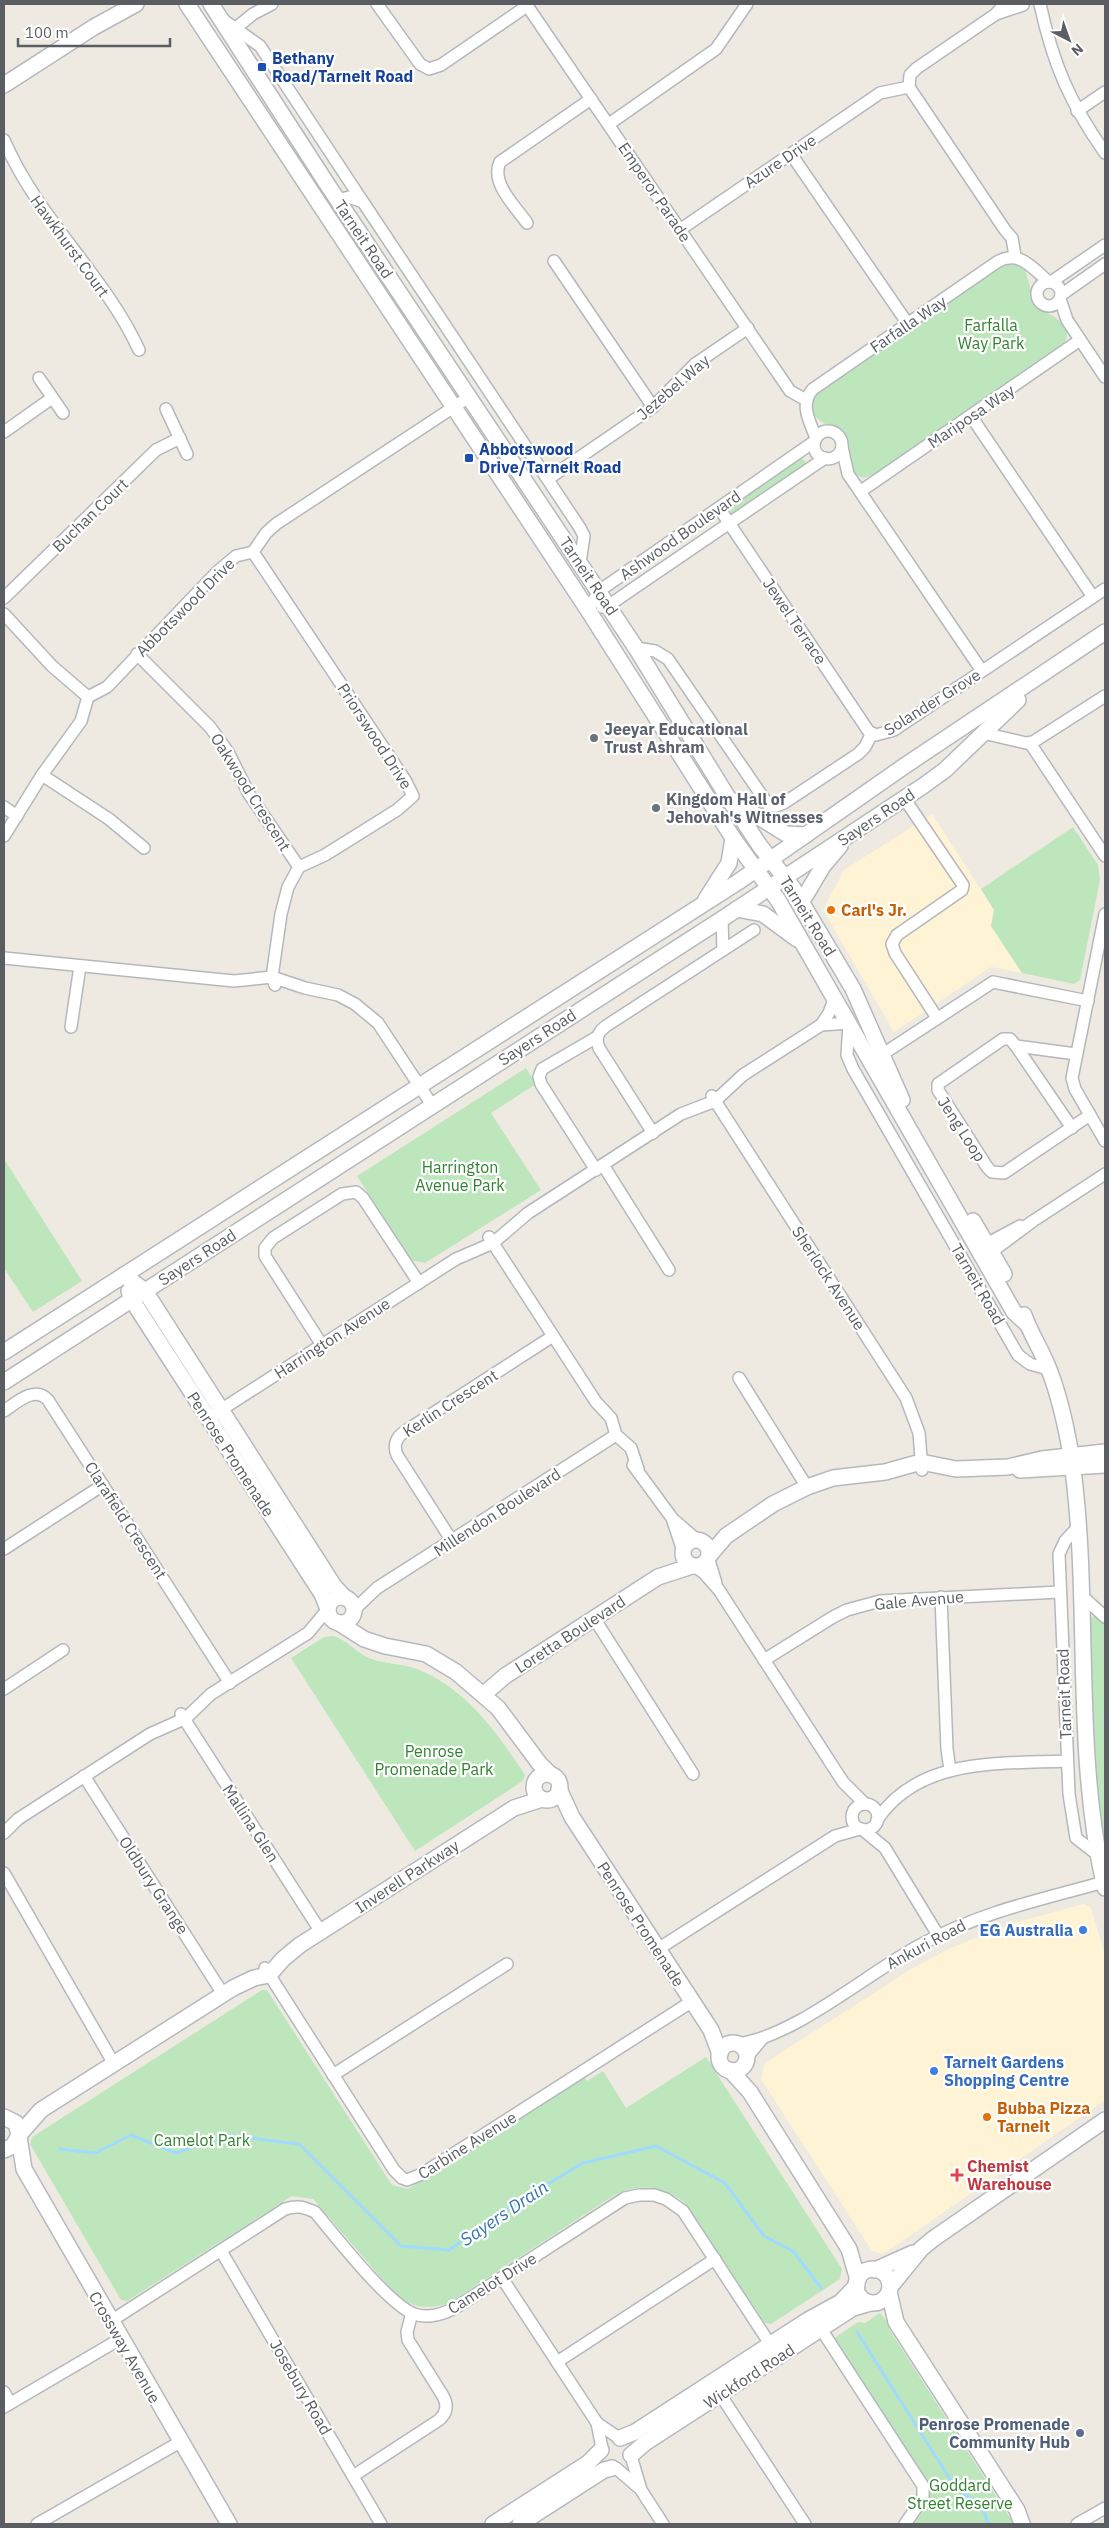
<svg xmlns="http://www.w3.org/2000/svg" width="1109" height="2528" font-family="'IBM Plex Sans',sans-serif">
	<rect width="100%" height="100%" fill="#eeeae1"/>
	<!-- commercial -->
	<g fill="#fff3d5">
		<path d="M932,814l62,96 -3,16 31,47 -31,-6 -97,65 -71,-122 21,-40z"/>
		<path d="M1084,1904l7,4 14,47v145l-217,151 -6,3 -10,-3 -111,-172 4,-16 148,-95 40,-21 60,-24z"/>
	</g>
	<!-- green -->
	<g fill="#bee6bc">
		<path d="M1012,262l13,8 10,34c10,11 44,18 28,41l-188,129 -11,4c-21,-5 -14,-29 -22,-43 -14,-14 -35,-12 -29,-38l190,-132z"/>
		<path d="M801,457l6,7 -74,50 -2,-1 -2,-5 3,-3z"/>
		<path d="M1073,827l25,38 2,15 -20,100 -6,4 -52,-11 -31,-47 3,-16 -13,-21z"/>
		<path d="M526,1068l10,16 -45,29 50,77 -116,73 -14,-3 -54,-84z"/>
		<path d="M4,1159l78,122 -49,31 -29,-44z"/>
		<path d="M1095,1615l10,7v232c-11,-78 -13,-156 -16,-234z"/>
		<path d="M334,1636c13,4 23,17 35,22 15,6 30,5 45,10 50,18 83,64 111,107l-2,6 -108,70 -124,-193 33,-21z"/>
		<path d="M262,1990h5l125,195 16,4 176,-113 3,5 16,-10 23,37 80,-51 136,212 -2,10 -69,45 -6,-1 -81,-121c-23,-17 -47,-19 -71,-6l-164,107c-21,7 -37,5 -54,-9l-82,-95 -21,-3 -165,105 -6,-1 -91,-156 2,-7z"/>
		<path d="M880,2313l9,11v5l120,187 9,8h-108l18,-27v-9l-95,-149 25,-17 7,1z"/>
	</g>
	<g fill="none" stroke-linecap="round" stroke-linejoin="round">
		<!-- stream -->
		<g stroke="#a0daff" stroke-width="3">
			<path d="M59,2149l36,4 36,-18 45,18 50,-18 73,9 102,102 48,4 68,-48 66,-39 73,-17 69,37 39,53 29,15 28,37"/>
			<path d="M857,2332l93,147 7,10 26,18 4,14 3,3"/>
		</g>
		<defs>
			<g id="street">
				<path d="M377,4l43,60 9,5 12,-4 86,-59"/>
				<path d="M526,4l264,387 16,9"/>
				<path d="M1004,4l-8,10 -79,54 -7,7 -1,12 96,143 7,8 3,18"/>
				<path d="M1040,4c13,60 30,99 65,149"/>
				<path d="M996,14l27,-9"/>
				<path d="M222,19l38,27 103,156"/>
				<path d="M236,28l17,-14 19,-10"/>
				<path d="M1077,111l28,-19"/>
				<path d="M609,124l107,-75 31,-45"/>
				<path d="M4,140c33,78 100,134 135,210"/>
				<path d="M791,154l117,170"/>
				<path d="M338,200l11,-3 14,5 217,326 4,8 -4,27"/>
				<path d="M527,223c-11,-16 -37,-40 -27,-61l91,-63"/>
				<path d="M681,229l199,-136 29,-6"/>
				<path d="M554,261l99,146"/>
				<circle cx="1049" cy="294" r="12"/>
				<path d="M1051,282l54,-37"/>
				<path d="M1061,295l44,-31"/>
				<path d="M1060,299l7,21 38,57"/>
				<path d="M39,378l24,35"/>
				<path d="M166,409l21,45"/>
				<path d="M971,416l122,181"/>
				<circle cx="828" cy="445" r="14"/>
				<path d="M4,432l48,-34"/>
				<path d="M816,438c-6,-16 -17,-34 -3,-49l184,-127c22,-13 35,6 52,20"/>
				<path d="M842,447l6,27 134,197"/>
				<path d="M548,479l105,-72 42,-43 53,-36"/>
				<path d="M861,491l219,-151"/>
				<path d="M719,508l144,215 6,9 7,3 18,-5 211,-141"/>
				<path d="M253,552l152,228 8,16 -16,14 -72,45 -26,12 -11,20 -7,27 -9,63 3,8"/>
				<path d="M4,598l152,-148 24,-12"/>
				<path d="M602,607l6,-1 26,-18 191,-130"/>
				<path d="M588,610l11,-19 216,-150"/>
				<path d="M4,614l48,52 36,31"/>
				<path d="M636,648l19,3 13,8 101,147h7l8,-3 74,-49 7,-7 7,-14"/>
				<path d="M137,654l73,73 18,25 21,42 50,73"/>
				<path d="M983,733l43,10 7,-1 72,-46"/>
				<path d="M1030,743l75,113"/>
				<path d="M42,775l67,44 35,29"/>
				<path d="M904,798l59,87 -1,5 -65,45 -5,9 3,9 42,65"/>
				<path d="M4,807l13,9"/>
				<path d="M4,836l38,-61 39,-54 7,-24 19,-10 110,-115 19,-16 17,-4 13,-19 10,-9 193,-127"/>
				<path d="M1105,914l-33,164 3,11 30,52"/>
				<path d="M722,919l1,31"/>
				<path d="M4,958l230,23 38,-4 33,11 33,7 17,9 23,19 54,82"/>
				<path d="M821,1025l28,-2 -2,32 6,14 165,286 12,9 18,5"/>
				<path d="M71,1027l9,-61"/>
				<path d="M1016,1046l56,82"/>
				<path d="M883,1054l110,-72 95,19"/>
				<path d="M1076,1054l-60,-8 -6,-7h-7l-65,45v6l49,77 5,5 12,1 86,-58"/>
				<path d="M712,1096l194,302 13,35 3,37"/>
				<path d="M653,1133l-54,-85c-4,-10 -1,-16 7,-22l148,-96"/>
				<path d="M603,1165l66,105"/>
				<path d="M596,1170l-55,-86 -2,-7 3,-8 55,-32"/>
				<path d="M489,1237l107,165 15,16 5,17 15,13 7,21"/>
				<path d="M981,1247l39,-21"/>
				<path d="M986,1256l47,-35 72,-47"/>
				<path d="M322,1345l-57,-89v-8l8,-10 69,-44 14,-2 7,6 56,85"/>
				<path d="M739,1378l68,109"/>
				<path d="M4,1411c12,-8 31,-26 44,-11l182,283"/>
				<path d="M216,1413l240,-154 37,-16 35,-30 153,-99 34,-13 28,-26 78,-50 8,-12 6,-16"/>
				<path d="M633,1465l39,53 11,33"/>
				<path d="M675,1521l22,19"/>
				<path d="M1077,1528l-12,13 -6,13 10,240 7,44 22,17"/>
				<path d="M452,1541l-55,-86c-4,-10 -1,-17 7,-23l149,-96"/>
				<path d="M4,1549l99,-64"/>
				<path d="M708,1557l8,26"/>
				<path d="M694,1566l10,7 15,17 124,192 22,22"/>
				<path d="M1081,1595l24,22"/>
				<path d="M941,1597l6,152 3,21"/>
				<path d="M354,1610l23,-22 239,-153"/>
				<path d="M594,1618l99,156"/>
				<path d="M764,1660l69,-43 14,-7 33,-9 179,-9"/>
				<path d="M4,1689l59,-39"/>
				<path d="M181,1714l140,218"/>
				<path d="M84,1776l139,218"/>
				<circle cx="865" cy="1817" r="13"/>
				<path d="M877,1820c42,-63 123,-56 190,-59"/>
				<path d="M862,1829l23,19 53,87"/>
				<path d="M4,1833l14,-14 132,-85 36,-16 25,-24 97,-61 20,-24"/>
				<path d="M4,1873l110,191"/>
				<path d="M658,1949l177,-113 25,-7"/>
				<path d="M265,1968l129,202 8,8 5,2 15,-6 269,-172"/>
				<path d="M738,2044c60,-9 130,-72 186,-101 60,-32 116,-43 180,-61"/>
				<path d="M746,2058l16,-19"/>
				<path d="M333,2075l174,-111"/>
				<path d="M221,2251l160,273"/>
				<path d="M502,2278l95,145 5,25"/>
				<path d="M111,2321l174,-112c13,-4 18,-2 30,3 20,24 73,92 99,102 14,5 31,0 44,-8l167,-108 14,-3h15l12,4 17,12 87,133"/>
				<path d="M821,2329l102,157v12l-18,26"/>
				<path d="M557,2362l158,-103"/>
				<path d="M716,2388l89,136"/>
				<path d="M4,2392l6,11"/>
				<path d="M4,2407l116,-68"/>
				<path d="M597,2423l22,15"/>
				<path d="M631,2456l10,34 22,34"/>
				<path d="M616,2468l22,19"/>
				<path d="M353,2476l86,-56c8,-7 9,-15 4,-24l-35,-56 -1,-8 5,-19"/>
				<path d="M37,2524l143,-82"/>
				<path d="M1077,2524l28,-16"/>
			</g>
			<g id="secondary">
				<path d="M187,4l401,606 145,228 45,62 236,412 13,12"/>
				<path d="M211,4l116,180 309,464 91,148 33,50 33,42 60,101 49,111"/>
				<path d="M4,85l90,-58 42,-23"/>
				<path d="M734,801l52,33 20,1"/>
				<path d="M706,899l23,-36 4,-25"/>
				<path d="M801,903l22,-37 17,-20"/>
				<path d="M737,909l26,5 34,25"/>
				<path d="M973,1221l31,53"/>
				<path d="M124,1275l21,16 189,295 11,12"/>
				<path d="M129,1291l3,9 190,294 6,15"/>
				<path d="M1024,1315c6,18 17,34 24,52 11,27 18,59 23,88 21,143 1,291 34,433"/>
				<path d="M4,1352l734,-470 165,-115 202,-135"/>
				<path d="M4,1382l718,-463 201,-133 22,-16 73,-70"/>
				<path d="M1020,1470l85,-5"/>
				<circle cx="696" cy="1553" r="13"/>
				<path d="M709,1556l17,-20 47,-32 34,-17 26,-9 52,-6 36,-10 35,7 52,-2 34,-8 63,-7"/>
				<circle cx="341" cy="1610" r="13"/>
				<path d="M339,1623l25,16 21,7 41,8 30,18 42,36 41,55 12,12"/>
				<path d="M484,1694l21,-18 153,-99 34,-11"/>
				<circle cx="547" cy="1787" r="13"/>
				<path d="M559,1789l13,28 139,213 9,24"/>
				<circle cx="733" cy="2057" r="14"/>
				<path d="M730,2070l20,22 99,157 9,31"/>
				<path d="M4,2117l12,6 3,12 -6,11 -9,4"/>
				<path d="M19,2135l22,-25 192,-122 21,-10 15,-3 14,-16 17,-14 214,-137 28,-9"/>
				<path d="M19,2137l5,32 205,355"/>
				<circle cx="873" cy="2286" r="17"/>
				<path d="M875,2270l38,-17"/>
				<path d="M890,2287l31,-38 12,-10 172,-119"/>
				<path d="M889,2292l7,30 121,188 5,14"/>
				<path d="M620,2438l15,-6 173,-112 33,-18 16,-17"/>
				<path d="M631,2455l14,-12 208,-135 17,-5"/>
				<path d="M493,2524l95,-61 13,-13"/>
				<path d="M520,2524l84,-54 8,-2"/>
			</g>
		</defs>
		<!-- street casing -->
		<use href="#street" stroke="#b4b8bd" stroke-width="14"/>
		<!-- secondary casing -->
		<use href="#secondary" stroke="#b5b9bf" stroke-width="18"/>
		<!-- street -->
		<use href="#street" stroke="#fff" stroke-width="11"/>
		<!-- secondary -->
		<use href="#secondary" stroke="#fff" stroke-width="15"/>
	</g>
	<!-- markers -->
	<g fill="#1a4fb4" stroke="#fff" stroke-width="2">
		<rect x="257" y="62" width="10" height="10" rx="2.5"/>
		<rect x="464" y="453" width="10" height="10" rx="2.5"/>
	</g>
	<g fill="#6b7280" stroke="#fff" stroke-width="2">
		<circle cx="594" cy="738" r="5"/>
		<circle cx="656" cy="808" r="5"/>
	</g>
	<g fill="#e8710a" stroke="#fff" stroke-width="2">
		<circle cx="831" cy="910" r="5"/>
		<circle cx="987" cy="2117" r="5"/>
	</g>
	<g fill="#3f7fe0" stroke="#fff" stroke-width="2">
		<circle cx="1083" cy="1930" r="5"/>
		<circle cx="934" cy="2071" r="5"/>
	</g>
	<path fill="#e0444e" stroke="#fff" stroke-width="2" d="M954.5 2167.5h5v5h5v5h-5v5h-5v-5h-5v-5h5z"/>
	<circle fill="#5c6f8a" stroke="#fff" stroke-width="2" cx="1080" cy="2433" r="5"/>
	<g text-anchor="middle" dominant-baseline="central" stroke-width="4.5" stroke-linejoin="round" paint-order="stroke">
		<!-- transit labels -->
		<g font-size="16" font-weight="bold" fill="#164399" stroke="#fff" text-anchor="start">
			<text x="272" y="58">Bethany<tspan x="272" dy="18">Road/Tarneit Road</tspan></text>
			<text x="479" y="449">Abbotswood<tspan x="479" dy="18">Drive/Tarneit Road</tspan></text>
		</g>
		<!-- street labels -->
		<g font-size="16" fill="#5a5e63" stroke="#fff">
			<text transform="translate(780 161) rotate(-34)">Azure Drive</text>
			<text transform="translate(655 192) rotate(56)">Emperor Parade</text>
			<text transform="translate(364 239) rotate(56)">Tarneit Road</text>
			<text transform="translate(70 246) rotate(54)">Hawkhurst Court</text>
			<text transform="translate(908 324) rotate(-34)">Farfalla Way</text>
			<text transform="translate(673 387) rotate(-41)">Jezebel Way</text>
			<text transform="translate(971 416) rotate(-34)">Mariposa Way</text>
			<text transform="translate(90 515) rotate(-44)">Buchan Court</text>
			<text transform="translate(680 535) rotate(-35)">Ashwood Boulevard</text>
			<text transform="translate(589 576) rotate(56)">Tarneit Road</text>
			<text transform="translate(185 607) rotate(-45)">Abbotswood Drive</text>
			<text transform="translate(795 621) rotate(56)">Jewel Terrace</text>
			<text transform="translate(932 702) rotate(-32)">Solander Grove</text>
			<text transform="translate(375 736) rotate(57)">Priorswood Drive</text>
			<text transform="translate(251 792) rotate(58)">Oakwood Crescent</text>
			<text transform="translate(876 817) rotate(-34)">Sayers Road</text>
			<text transform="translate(808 916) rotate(58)">Tarneit Road</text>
			<text transform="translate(537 1037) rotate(-33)">Sayers Road</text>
			<text transform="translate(962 1129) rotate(57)">Jeng Loop</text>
			<text transform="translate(197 1257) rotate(-33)">Sayers Road</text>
			<text transform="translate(829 1278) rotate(57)">Sherlock Avenue</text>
			<text transform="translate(978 1284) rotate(60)">Tarneit Road</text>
			<text transform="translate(332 1338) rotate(-33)">Harrington Avenue</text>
			<text transform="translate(450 1403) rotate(-33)">Kerlin Crescent</text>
			<text transform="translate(231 1454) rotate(57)">Penrose Promenade</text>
			<text transform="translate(497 1512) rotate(-33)">Millendon Boulevard</text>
			<text transform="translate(126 1520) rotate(57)">Clarafield Crescent</text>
			<text transform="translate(919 1600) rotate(-5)">Gale Avenue</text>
			<text transform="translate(570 1634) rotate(-33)">Loretta Boulevard</text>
			<text transform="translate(1064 1694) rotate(-92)">Tarneit Road</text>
			<text transform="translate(251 1823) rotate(57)">Mallina Glen</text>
			<text transform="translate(407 1876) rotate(-33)">Inverell Parkway</text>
			<text transform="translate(154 1885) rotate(57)">Oldbury Grange</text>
			<text transform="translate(641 1924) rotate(57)">Penrose Promenade</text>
			<text transform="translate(926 1944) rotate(-28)">Ankuri Road</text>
			<text transform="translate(467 2145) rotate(-32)">Carbine Avenue</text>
			<text transform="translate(492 2283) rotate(-32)">Camelot Drive</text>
			<text transform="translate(125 2347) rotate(60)">Crossway Avenue</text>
			<text transform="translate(749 2376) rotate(-33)">Wickford Road</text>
			<text transform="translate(301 2387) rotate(60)">Josebury Road</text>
		</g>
		<!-- park labels -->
		<g font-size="16" fill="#318330" stroke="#fff">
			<text x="991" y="325">Farfalla<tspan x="991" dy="18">Way Park</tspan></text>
			<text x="460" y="1167">Harrington<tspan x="460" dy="18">Avenue Park</tspan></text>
			<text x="434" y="1751">Penrose<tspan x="434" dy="18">Promenade Park</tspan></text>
			<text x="202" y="2140">Camelot Park</text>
			<text x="960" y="2485">Goddard<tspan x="960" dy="18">Street Reserve</tspan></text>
		</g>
		<!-- worship labels -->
		<g font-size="16" font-weight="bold" fill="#5b616d" stroke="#fff" text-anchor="start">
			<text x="604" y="729">Jeeyar Educational<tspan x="604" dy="18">Trust Ashram</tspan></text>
			<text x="666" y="799">Kingdom Hall of<tspan x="666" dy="18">Jehovah's Witnesses</tspan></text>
		</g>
		<!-- food labels -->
		<g font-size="16" font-weight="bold" fill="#c56008" stroke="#fff" text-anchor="start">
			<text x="841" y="910">Carl's Jr.</text>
			<text x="997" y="2108">Bubba Pizza<tspan x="997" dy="18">Tarneit</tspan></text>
		</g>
		<!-- shop labels -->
		<g font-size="16" font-weight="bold" fill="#366cbe" stroke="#fff" text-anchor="end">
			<text x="1073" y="1930">EG Australia</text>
			<text x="944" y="2062" text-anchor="start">Tarneit Gardens<tspan x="944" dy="18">Shopping Centre</tspan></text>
		</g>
		<!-- health labels -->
		<g font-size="16" font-weight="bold" fill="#be3a42" stroke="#fff" text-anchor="start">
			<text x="967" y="2166">Chemist<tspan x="967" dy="18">Warehouse</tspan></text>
		</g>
		<!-- service labels -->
		<g font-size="16" font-weight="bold" fill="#4e5e75" stroke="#fff" text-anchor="end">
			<text x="1070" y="2424">Penrose Promenade<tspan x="1070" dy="18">Community Hub</tspan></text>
		</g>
		<!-- water labels -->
		<g font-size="18" font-style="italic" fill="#3776ac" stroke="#fff">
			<text transform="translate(504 2213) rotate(-34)">Sayers Drain</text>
		</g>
	</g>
	<!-- border -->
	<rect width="1109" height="2528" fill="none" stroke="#5a5e63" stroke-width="10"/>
	<!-- north arrow -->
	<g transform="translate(1069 40) rotate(139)" stroke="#ffffff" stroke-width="4" paint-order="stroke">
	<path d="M0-4L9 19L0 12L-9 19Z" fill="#5a5e63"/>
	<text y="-8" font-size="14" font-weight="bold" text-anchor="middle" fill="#5a5e63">N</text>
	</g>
	<!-- scale -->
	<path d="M18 38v8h152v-8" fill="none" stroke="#5a5e63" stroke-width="2.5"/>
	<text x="25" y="38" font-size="15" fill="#5a5e63" stroke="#ffffff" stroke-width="4" paint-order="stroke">100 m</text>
</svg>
